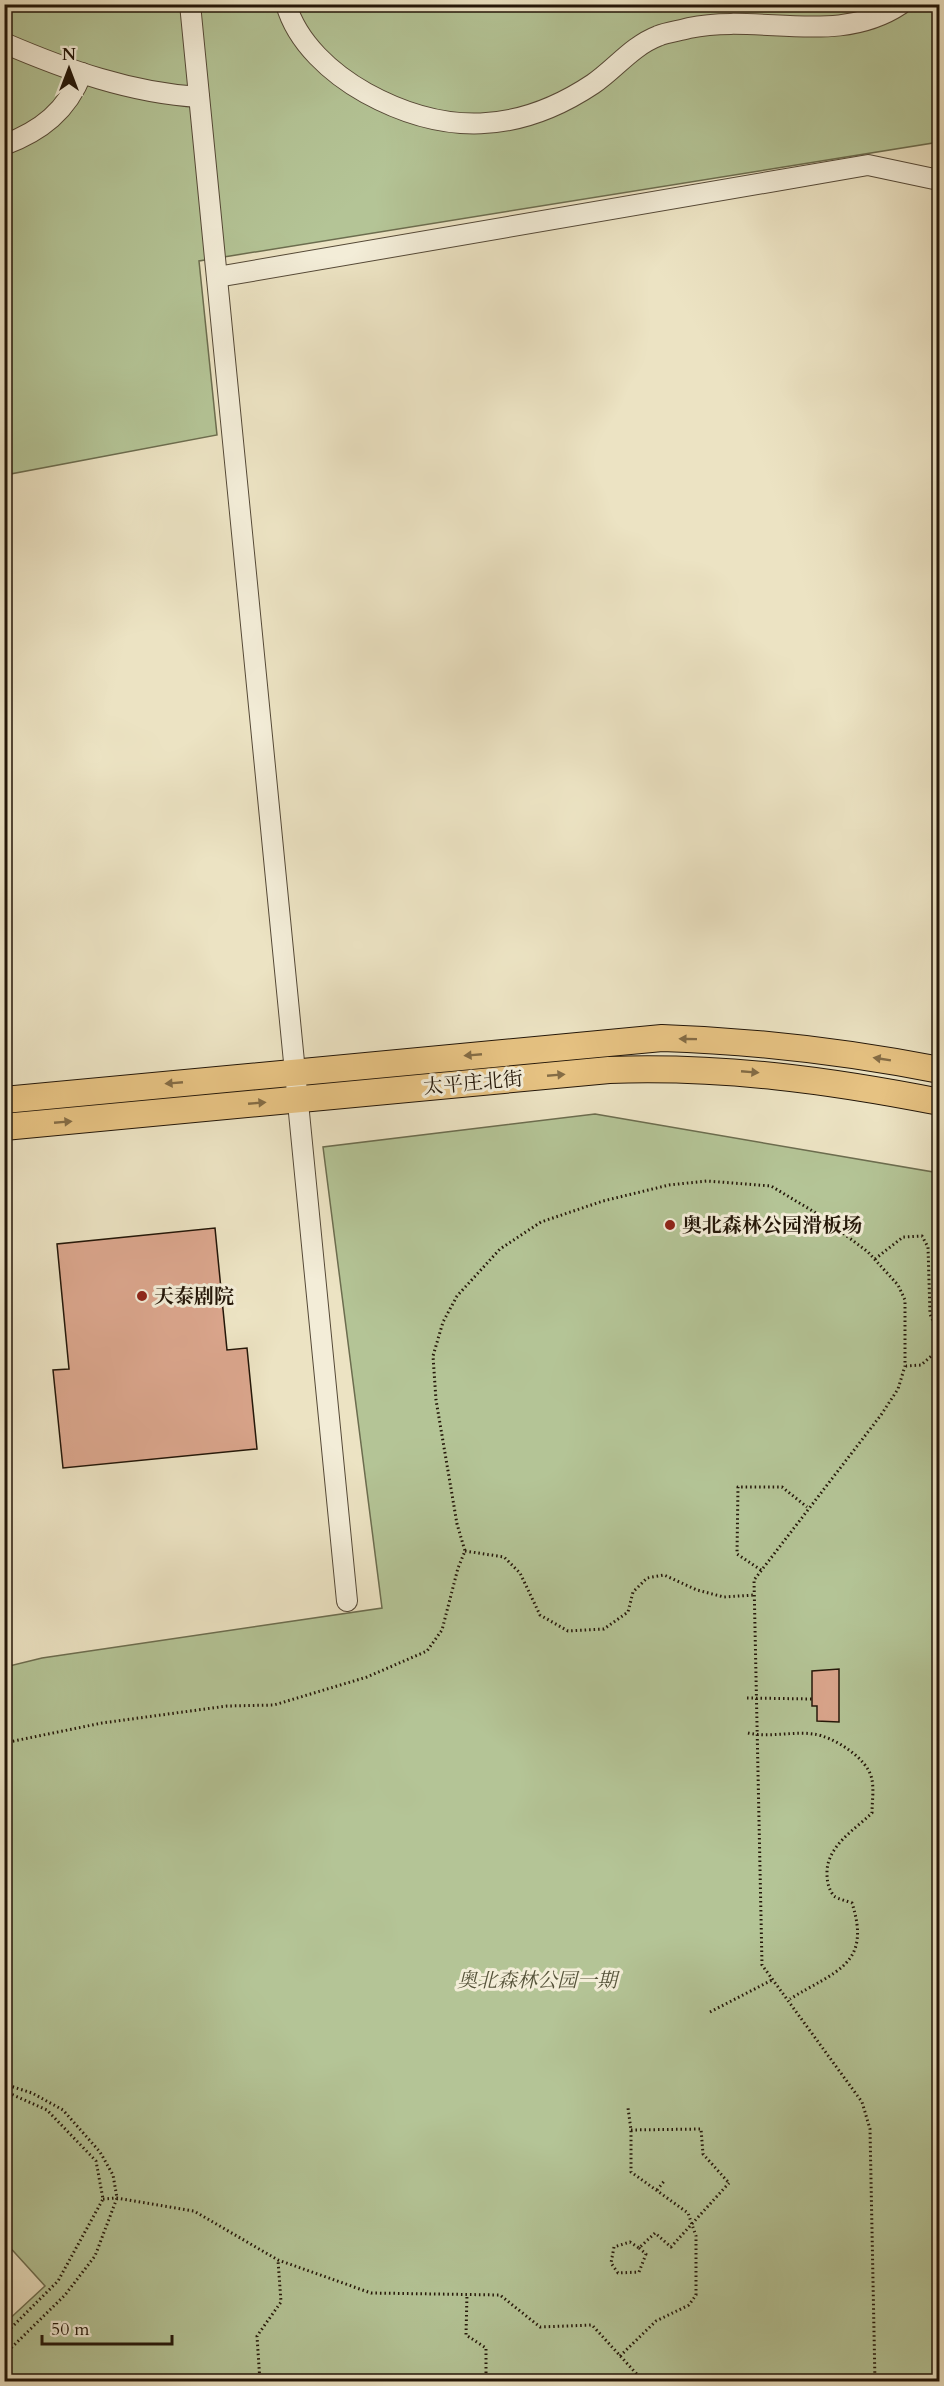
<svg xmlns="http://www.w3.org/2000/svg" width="944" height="2386" font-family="Cardo,'Noto Serif SC',serif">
	<rect width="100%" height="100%" fill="#ece3c3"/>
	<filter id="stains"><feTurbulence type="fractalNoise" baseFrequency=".00333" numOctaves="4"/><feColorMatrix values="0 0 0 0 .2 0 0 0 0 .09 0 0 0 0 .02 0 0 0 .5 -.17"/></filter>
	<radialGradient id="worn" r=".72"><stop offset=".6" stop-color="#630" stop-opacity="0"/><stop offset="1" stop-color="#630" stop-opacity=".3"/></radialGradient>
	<!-- green -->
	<g fill="#b4c496" stroke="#6c6d4f" stroke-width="1.5">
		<path d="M5,5h934v137l-740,119 18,174 -212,40z"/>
		<path d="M595,1114l344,59v1208h-934v-58l40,-37 -40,-44v-575l37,-9 340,-50 -59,-461z"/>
	</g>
	<!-- building -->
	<g fill="#dba68d" stroke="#231608" stroke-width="1.5">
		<path d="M215,1228l12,122 20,-2 10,101 -194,19 -10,-98 16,-1 -12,-125z"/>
		<path d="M839,1669v53l-22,-1v-15h-5v-35z"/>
	</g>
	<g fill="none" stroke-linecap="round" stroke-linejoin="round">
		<defs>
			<g id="minor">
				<path d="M190,4l157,1597"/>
				<path d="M286,4c11,39 46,70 80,89 78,43 152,41 227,-9 22,-15 39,-38 65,-48 9,-4 21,-5 31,-8 71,-15 148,19 212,-24"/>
				<path d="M4,43c63,27 127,50 195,54"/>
				<path d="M4,145c37,-14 63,-34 78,-72"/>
				<path d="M217,277l651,-112 66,14 6,-1"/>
			</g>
			<g id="major">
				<path d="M4,1100l658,-62c93,3 185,14 278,32"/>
				<path d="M4,1127l605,-57c114,-4 219,10 331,32"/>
			</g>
		</defs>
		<!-- minor casing -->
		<use href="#minor" stroke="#554937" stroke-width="22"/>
		<!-- major casing -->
		<use href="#major" stroke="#231608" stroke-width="28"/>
		<!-- path -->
		<g stroke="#231608" stroke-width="3" stroke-dasharray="1.5 3" stroke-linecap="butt">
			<path d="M875,1259l28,-22 19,-1 6,11 2,67 5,12 1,26 -15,13 -15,1"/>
			<path d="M465,1551l39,6 16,16 20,42 28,16 36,-2 24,-17 5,-20 14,-14 17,-3 33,15 27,7 30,-2"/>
			<path d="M761,1570l-24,-16 1,-67h44l25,20"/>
			<path d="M747,1698l65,1"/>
			<path d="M748,1733c22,5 44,-2 65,1 20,2 56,25 59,46 2,10 0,22 0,33 -18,17 -46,34 -45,61 0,8 2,16 7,22 4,3 13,5 18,7 20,62 -17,68 -62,96"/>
			<path d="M4,1743l98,-20 125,-17 47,-1 93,-28 60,-26 15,-21 16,-62 7,-17 -8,-27 -21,-124 -3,-44 10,-34 14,-26 43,-47 41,-27 62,-21 66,-16 38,-4 64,5 45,27 52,39 30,33 7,15v66l-7,23 -17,26 -127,165 8,385 100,137 8,27 5,253"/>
			<path d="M710,2012l64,-33"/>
			<path d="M4,2084l28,9 31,17 37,42 13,23 4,23 -22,58 -30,39 -61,60"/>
			<path d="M4,2091l43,19 49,51 7,38 -45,82 -54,54"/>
			<path d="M631,2130l70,-1 2,25 26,29"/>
			<path d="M657,2190l8,-10"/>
			<path d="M103,2199l14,-1 77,13 84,49 93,33 129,2 40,32 52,-2 52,57"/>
			<path d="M620,2356l36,-35 33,-16 7,-10v-59l-8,-23 -57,-41v-42l-3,-22"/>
			<path d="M260,2382l-3,-46 24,-34 -3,-42"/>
			<path d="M447,2382l39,-3v-31l-20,-13 1,-41"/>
		</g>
		<!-- minor -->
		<use href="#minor" stroke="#f3edd8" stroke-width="20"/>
		<!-- major -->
		<use href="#major" stroke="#e6c282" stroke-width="26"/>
		<!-- path-bridge -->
		<path stroke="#231608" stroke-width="3" stroke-dasharray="1.5 3" stroke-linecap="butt" d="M639,2248l7,6 -7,18 -21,1 -7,-10 3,-16 16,-5 9,6 16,-15 16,14 58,-64"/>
	</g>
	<!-- one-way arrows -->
	<defs><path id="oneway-solid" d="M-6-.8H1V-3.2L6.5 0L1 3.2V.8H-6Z" transform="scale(1.5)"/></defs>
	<g fill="#846c45">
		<use href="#oneway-solid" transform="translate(688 1039) rotate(-179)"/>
		<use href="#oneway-solid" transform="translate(473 1055) rotate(175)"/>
		<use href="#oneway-solid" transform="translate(882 1059) rotate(-171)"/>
		<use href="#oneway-solid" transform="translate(750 1072) rotate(5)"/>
		<use href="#oneway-solid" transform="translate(556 1075) rotate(-5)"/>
		<use href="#oneway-solid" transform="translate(174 1083) rotate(175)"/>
		<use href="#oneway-solid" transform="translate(257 1103) rotate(-5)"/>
		<use href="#oneway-solid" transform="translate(63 1122) rotate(-5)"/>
	</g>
	<!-- markers -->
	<g fill="#8f2418" stroke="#f3edd8" stroke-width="2">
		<circle cx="670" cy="1225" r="6"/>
		<circle cx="142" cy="1296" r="6"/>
	</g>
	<g text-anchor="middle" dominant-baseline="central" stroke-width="6" stroke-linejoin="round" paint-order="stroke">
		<!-- street labels -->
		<g font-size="20" fill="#231608" stroke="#f3edd8">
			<text transform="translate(473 1083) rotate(-5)">太平庄北街</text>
		</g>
		<!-- poi labels -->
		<g font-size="20" font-weight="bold" fill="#231608" stroke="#f3edd8" text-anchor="start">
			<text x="682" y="1225">奥北森林公园滑板场</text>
			<text x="154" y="1296">天泰剧院</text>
		</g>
		<!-- park labels -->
		<g font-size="20" font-style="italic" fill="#56533a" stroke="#f3edd8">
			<text x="537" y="1980">奥北森林公园一期</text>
		</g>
	</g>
	<!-- margin -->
	<rect width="944" height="2386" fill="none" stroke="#ece3c3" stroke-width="24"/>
	<rect x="6" y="6" width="932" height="2374" fill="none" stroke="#231608" stroke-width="3"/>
	<rect x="12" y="12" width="920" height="2362" fill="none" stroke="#231608" stroke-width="1.5"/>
	<!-- north arrow -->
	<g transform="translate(69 69)" stroke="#f3edd8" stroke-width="4.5" paint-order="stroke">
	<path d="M0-4.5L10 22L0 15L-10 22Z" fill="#231608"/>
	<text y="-9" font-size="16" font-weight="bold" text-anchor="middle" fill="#231608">N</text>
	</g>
	<!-- scale -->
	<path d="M42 2335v9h130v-9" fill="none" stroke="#231608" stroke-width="3"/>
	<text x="51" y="2335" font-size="18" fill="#231608" stroke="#f3edd8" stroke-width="4.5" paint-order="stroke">50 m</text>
	<rect width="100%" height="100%" filter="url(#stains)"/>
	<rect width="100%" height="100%" fill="url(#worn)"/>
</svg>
